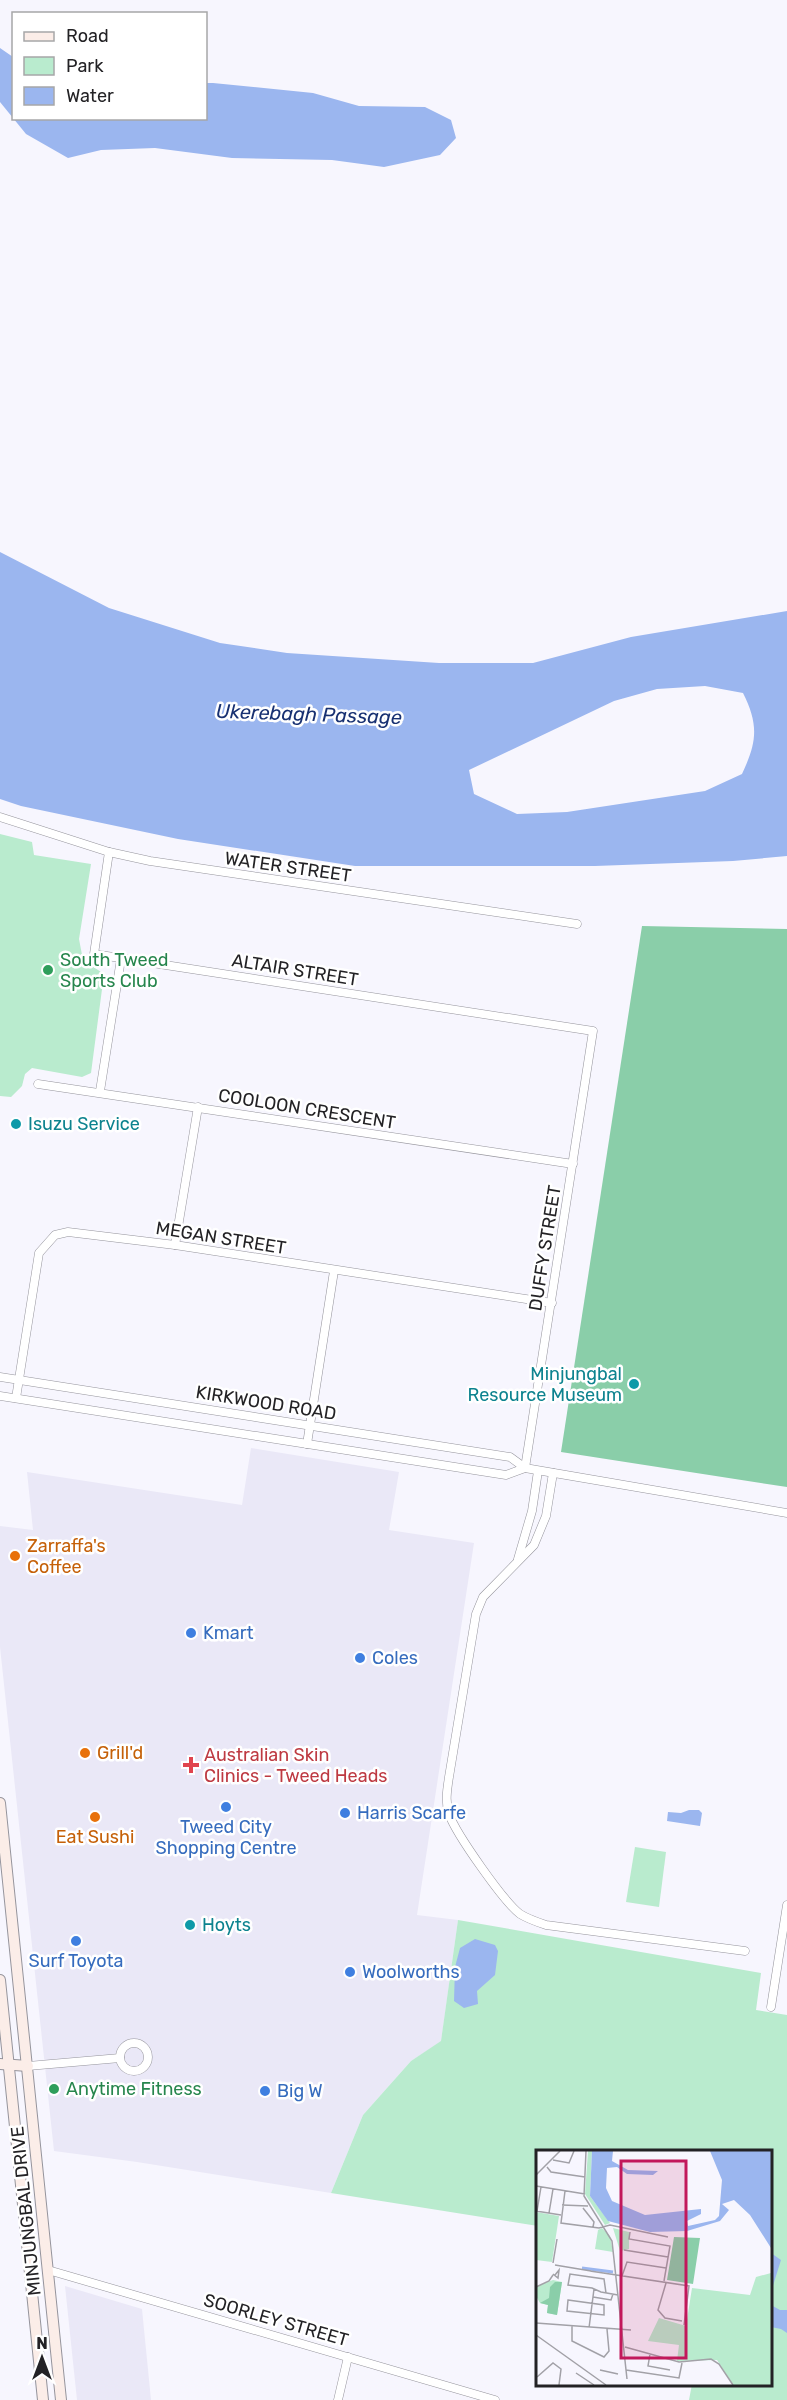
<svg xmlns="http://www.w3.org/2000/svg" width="787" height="2400" font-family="Rubik,sans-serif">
	<rect width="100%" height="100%" fill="#f7f6fe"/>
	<!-- built -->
	<g fill="#eae8f7">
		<path d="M251,1448l148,24 -10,58 85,13 -57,372 41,5 -17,122 -30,19 -48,54 -32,78 -194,-31 -83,-11 -54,-504v-121l33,4 -6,-58 215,33z"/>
		<path d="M65,2286l77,23 9,91h-74z"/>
	</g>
	<!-- green -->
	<g fill="#b9ebce">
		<path d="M0,834l32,8 2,13 57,9 -12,75 4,21 21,14 -13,99 -9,4 -50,-9 -7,6 -3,12 -11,11 -11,-1z"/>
		<path d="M635,1847l31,5 -7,55 -33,-5z"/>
		<path d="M458,1920l303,53 -5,37 31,5v385h-98l3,-16h78v-233h-232v75l-207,-33 32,-78 48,-54 30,-20z"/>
	</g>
	<!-- forest -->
	<path fill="#8acea9" d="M642,926l145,3v558l-226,-35z"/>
	<!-- water -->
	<g fill="#9bb6ef" fill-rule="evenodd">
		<path d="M0,48l13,9 1,61h192v-35h7l100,10 46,13 66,1 26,13 5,18 -16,17 -56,12 -52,-7 -100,-2 -77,-10 -54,2 -33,8 -42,-24 -26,-32z"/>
		<path d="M0,552l109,56 111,35 67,10 152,10h94l98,-26 156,-26v245l-54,5 -138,5h-240l-177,-27 -157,-33 -21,-7zM705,686l38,7c16,32 14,49 -1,81l-37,17 -138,21 -50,2 -43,-20 -5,-24 145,-69 43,-12z"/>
		<path d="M689,1810h10l3,3 -2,13 -33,-5 1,-9 13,1z"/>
		<path d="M475,1939l20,6 3,6 -3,24 -18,16 1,13 -14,4 -10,-7 1,-34 5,-19z"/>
		<path d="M771,2253l10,7 -10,32z"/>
		<path d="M771,2305l9,5h7v23l-6,-4 -10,-2z"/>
	</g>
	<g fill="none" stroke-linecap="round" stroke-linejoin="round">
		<defs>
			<g id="street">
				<path d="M0,817l109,35 41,9 427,63"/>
				<path d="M109,852l-15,102 499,77 -68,437"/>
				<path d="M38,1084l535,80"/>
				<path d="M100,1091l21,-132"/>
				<path d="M175,1245l23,-138"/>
				<path d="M0,1377l510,80 15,11 262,45"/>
				<path d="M0,1396l506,79 19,-7"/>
				<path d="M16,1398l23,-145 16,-18 13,-3 107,13 377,58"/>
				<path d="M307,1444l27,-173"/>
				<path d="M553,1473l-7,43 -12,29 -51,52 -7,17 -27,163c-2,13 -4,25 0,37 7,20 55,88 71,100 8,5 17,8 26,11l199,26"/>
				<path d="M518,1559l14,-48 6,-40"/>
				<path d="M771,2007l16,-102"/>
				<circle cx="134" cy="2057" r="14"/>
				<path d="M28,2066l92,-8"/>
				<path d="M48,2270l447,130"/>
				<path d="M338,2400l10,-43"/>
			</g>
			<g id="secondary">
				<path d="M0,1803l61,597"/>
				<path d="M0,1980l43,420"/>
				<path d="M0,2064l28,2"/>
			</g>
		</defs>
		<!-- street casing -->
		<use href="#street" stroke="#95949c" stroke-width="9"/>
		<!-- secondary casing -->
		<use href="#secondary" stroke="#95949c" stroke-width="12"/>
		<!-- street -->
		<use href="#street" stroke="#fff" stroke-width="8"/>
		<!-- secondary -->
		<use href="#secondary" stroke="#fbede8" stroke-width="10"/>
	</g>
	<!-- markers -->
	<g fill="#2e9e5b" stroke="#fff" stroke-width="2">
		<circle cx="48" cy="970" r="6"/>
		<circle cx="54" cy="2089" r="6"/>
	</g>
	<g fill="#0f9aa8" stroke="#fff" stroke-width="2">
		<circle cx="16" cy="1124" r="6"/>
		<circle cx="634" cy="1384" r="6"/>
		<circle cx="190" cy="1925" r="6"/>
	</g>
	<g fill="#e8710a" stroke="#fff" stroke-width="2">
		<circle cx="15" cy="1556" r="6"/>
		<circle cx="85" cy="1753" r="6"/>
		<circle cx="95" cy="1817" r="6"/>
	</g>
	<g fill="#3f7fe0" stroke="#fff" stroke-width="2">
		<circle cx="191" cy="1633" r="6"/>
		<circle cx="360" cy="1658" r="6"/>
		<circle cx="226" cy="1807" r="6"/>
		<circle cx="345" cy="1813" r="6"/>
		<circle cx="76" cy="1941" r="6"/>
		<circle cx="350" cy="1972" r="6"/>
		<circle cx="265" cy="2091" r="6"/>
	</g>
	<path fill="#e0444e" stroke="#fff" stroke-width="2" d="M188 1756h6v6h6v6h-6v6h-6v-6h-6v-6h6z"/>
	<g text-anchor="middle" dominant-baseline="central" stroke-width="5" stroke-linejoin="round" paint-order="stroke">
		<!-- street labels -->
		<g font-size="18" fill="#232225" stroke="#fff">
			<text transform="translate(288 867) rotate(8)">WATER STREET</text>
			<text transform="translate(295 970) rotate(9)">ALTAIR STREET</text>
			<text transform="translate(307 1109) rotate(9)">COOLOON CRESCENT</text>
			<text transform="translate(221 1238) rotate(9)">MEGAN STREET</text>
			<text transform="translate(545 1248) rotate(-81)">DUFFY STREET</text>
			<text transform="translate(266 1403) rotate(9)">KIRKWOOD ROAD</text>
			<text transform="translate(26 2211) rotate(-96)">MINJUNGBAL DRIVE</text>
			<text transform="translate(276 2320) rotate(16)">SOORLEY STREET</text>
		</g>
		<!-- leisure labels -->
		<g font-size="18" fill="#27864d" stroke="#fff" text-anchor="start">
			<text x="60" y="960">South Tweed<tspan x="60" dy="21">Sports Club</tspan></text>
			<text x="66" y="2089">Anytime Fitness</text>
		</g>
		<!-- culture labels -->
		<g font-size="18" fill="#0d838f" stroke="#fff" text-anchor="start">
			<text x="28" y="1124">Isuzu Service</text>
			<text x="622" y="1374" text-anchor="end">Minjungbal<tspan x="622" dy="21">Resource Museum</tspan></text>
			<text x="202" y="1925">Hoyts</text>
		</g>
		<!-- food labels -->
		<g font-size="18" fill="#c56008" stroke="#fff" text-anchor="start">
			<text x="27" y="1546">Zarraffa's<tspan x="27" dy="21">Coffee</tspan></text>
			<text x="97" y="1753">Grill'd</text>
			<text x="95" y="1837" text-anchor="middle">Eat Sushi</text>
		</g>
		<!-- shop labels -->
		<g font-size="18" fill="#366cbe" stroke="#fff" text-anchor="start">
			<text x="203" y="1633">Kmart</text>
			<text x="372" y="1658">Coles</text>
			<text x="357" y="1813">Harris Scarfe</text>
			<text x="226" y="1827" text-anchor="middle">Tweed City<tspan x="226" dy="21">Shopping Centre</tspan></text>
			<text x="76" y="1961" text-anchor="middle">Surf Toyota</text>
			<text x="362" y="1972">Woolworths</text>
			<text x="277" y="2091">Big W</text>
		</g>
		<!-- health labels -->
		<g font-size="18" fill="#be3a42" stroke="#fff" text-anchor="start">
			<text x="204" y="1755">Australian Skin<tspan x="204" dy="21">Clinics - Tweed Heads</tspan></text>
		</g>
		<!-- water labels -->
		<g font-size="20" font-style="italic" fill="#183172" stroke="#fff">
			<text transform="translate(309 714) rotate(2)">Ukerebagh Passage</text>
		</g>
	</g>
	<!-- overview -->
	<g transform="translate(536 2150)">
		<rect width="236" height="236" fill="#f7f6fe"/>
		<path d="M52,1h4l-2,45 20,27 -5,2 -20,-31zM0,62l23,4 -7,46 -16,-2zM66,78l8,8 3,16 -18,-3 3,-19zM77,78l16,4v17l-9,2zM235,123v112h-38l-16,-25 -40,1 2,-16 -31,-4 11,-23 27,8 6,-38 58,7 6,-18zM17,130l9,2 -5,33 -10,-2 1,-8 -8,-2 -4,-7 1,-10z" fill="#b9ebce"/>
		<path d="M138,87l26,1 -7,46 -26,-4zM19,132h7l-5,33 -10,-2 1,-8 -8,-2 9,-5 1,-11z" fill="#8acea9"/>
		<path d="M56,1h21l-1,10 16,9 30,1 -5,4 -26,-1 -10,-7 -10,1 -1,20 6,13 33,14 56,-6v5l-14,7 1,5 27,-6 4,-4 3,-36 -12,-29h61v97l-21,-33 -16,-15 -12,4 7,6 -9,11 -33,10 -37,1 -42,-11 -18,-25z" fill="#9bb6ef"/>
		<path fill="none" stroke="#9bb6ef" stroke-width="3" d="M46,118l31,4"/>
		<path fill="none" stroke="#a2a1a7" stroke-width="1.5" d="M50,1l-2,45 28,45 15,138M17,10l16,3 5,-12M11,17l4,5 34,5M0,25l24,-24M0,36l49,8M29,41l-4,32 38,5 11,-3 58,12M26,55l26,1M47,58l11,14 -1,5M0,61l25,4M1,61l4,-24M13,63l4,-24M94,82l-1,7 41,7 -6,35M88,100l44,7M17,113l4,-24M19,115l36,6M54,121l99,15 -5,39M17,124l5,4 1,-8 -4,5M86,126l5,-14 39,6M130,133l-8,27 7,8 17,3M0,137l13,-6 4,-6M70,143l-2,-14 -34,-5 -2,11 24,3 9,4 17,3M57,147l18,3 2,-6M32,150l36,5v10l-37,-4zM0,173l95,7M36,176v15l32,16 5,-6 -2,-22M53,178l5,-39M0,185l70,50M89,197l54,15 32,-3 8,5 14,21M114,204l-2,12 22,4M64,220l18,4M90,220l53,8 3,-15M40,223l18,12M1,227l16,-14 8,6 -2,16"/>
		<path fill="#c2185b" fill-opacity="0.15" stroke="#c2185b" stroke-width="3" d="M85,11h65v197h-65z"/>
		<rect width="236" height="236" fill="none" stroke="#232225" stroke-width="3"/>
	</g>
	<!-- legend -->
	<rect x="12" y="12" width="195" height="108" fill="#ffffff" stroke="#a7a7a8" stroke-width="1.5"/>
	<rect x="24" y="32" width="30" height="9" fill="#fbede8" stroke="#a7a7a8" stroke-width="1.5"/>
	<text x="66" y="42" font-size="18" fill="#232225">Road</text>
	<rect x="24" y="57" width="30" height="18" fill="#b9ebce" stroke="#a7a7a8" stroke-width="1.5"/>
	<text x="66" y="72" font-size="18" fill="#232225">Park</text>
	<rect x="24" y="87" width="30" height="18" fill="#9bb6ef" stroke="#a7a7a8" stroke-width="1.5"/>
	<text x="66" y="102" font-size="18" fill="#232225">Water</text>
	<!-- north arrow -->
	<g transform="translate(42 2358)" stroke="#ffffff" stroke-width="4.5" paint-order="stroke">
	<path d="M0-4.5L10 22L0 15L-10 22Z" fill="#232225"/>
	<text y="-9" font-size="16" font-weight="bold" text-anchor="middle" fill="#232225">N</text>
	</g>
</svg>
